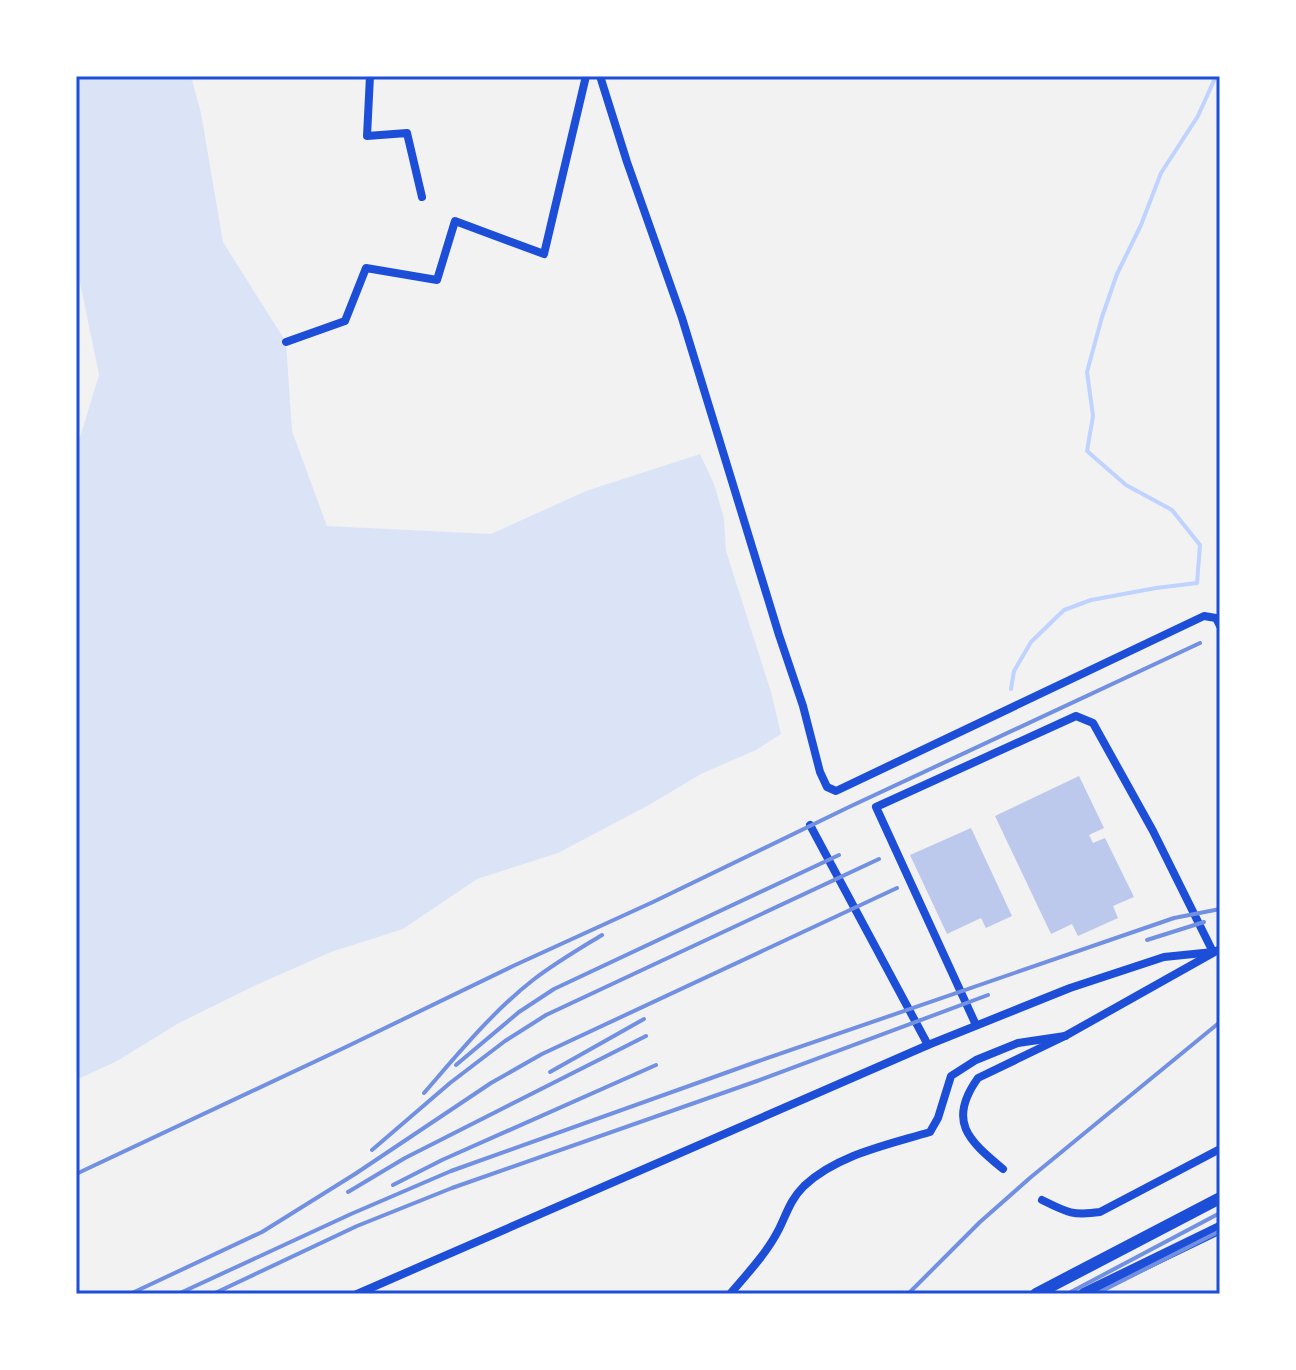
<svg xmlns="http://www.w3.org/2000/svg" width="1296" height="1370" font-family="'Public Sans',sans-serif">
	<rect width="100%" height="100%" fill="#f2f2f2"/>
	<!-- green -->
	<path fill="#dbe4f7" d="M76,76h115l10,37 22,129 63,100 6,89 35,95 164,8 95,-43 114,-37 14,30 10,34 2,33 45,141 10,42 -25,16 -55,24 -52,31 -91,48 -81,26 -74,50 -72,23 -79,35 -73,36 -62,38 -41,19v-630l23,-75 -23,-112z"/>
	<g fill="none" stroke-linecap="round" stroke-linejoin="round">
		<!-- stream -->
		<path stroke="#bfd3fe" stroke-width="4" d="M1011,689l3,-18 17,-29 33,-32 27,-10 65,-12 41,-5 3,-38 -28,-35 -46,-25 -39,-34 6,-35 -6,-44 15,-55 15,-43 24,-49 20,-52 37,-57 18,-40"/>
	</g>
	<!-- building -->
	<g fill="#bdc9ec">
		<path d="M1079,776l25,52 -15,7 4,8 12,-5 29,59 -21,9 5,12 -40,18 -6,-12 -21,10 -56,-118z"/>
		<path d="M971,828l41,88 -26,12 -5,-10 -34,16 -37,-79z"/>
	</g>
	<g fill="none" stroke-linecap="round" stroke-linejoin="round">
		<!-- minor -->
		<g stroke="#1d4ed8" stroke-width="8">
			<path d="M370,76l-3,60 40,-3 15,64"/>
			<path d="M600,76l27,86 55,156 97,317 24,71 17,66 7,15 9,4 368,-175 12,2 4,8"/>
			<path d="M286,342l59,-21 21,-53 71,12 18,-59 89,33 42,-178"/>
			<path d="M810,825l118,220"/>
			<path d="M1003,1169c-35,-29 -56,-48 -25,-91l87,-42 155,-87"/>
			<path d="M1042,1200c24,12 30,16 58,12l120,-63"/>
			<path d="M357,1294l571,-249 142,-57 94,-31 49,-5 -60,-121 -60,-108 -17,-7 -200,91 100,218"/>
			<path d="M730,1294c17,-20 37,-41 49,-65 8,-16 11,-29 25,-43 33,-31 83,-41 126,-54l8,-14 13,-42 25,-16 42,-17 47,-7"/>
		</g>
		<!-- trunk -->
		<g stroke="#1d4ed8" stroke-width="12">
			<path d="M1036,1294l184,-96"/>
			<path d="M1084,1294l136,-66"/>
		</g>
		<!-- rail -->
		<g stroke="#7290e2" stroke-width="4">
			<path d="M1147,940l57,-18"/>
			<path d="M456,1065l63,-53 35,-23 285,-134"/>
			<path d="M550,1072l94,-53"/>
			<path d="M424,1093c34,-39 68,-81 109,-113 22,-17 46,-31 69,-45"/>
			<path d="M372,1150l78,-67 55,-42 41,-26 333,-156"/>
			<path d="M76,1174l272,-128 165,-80 140,-64 196,-95 351,-164"/>
			<path d="M393,1185l49,-25 214,-95"/>
			<path d="M348,1192l57,-34 241,-122"/>
			<path d="M130,1294l132,-62 93,-58 136,-91 51,-29 355,-166"/>
			<path d="M178,1294l173,-80 100,-43 305,-109 418,-144 46,-9"/>
			<path d="M213,1294l144,-68 95,-38 305,-107 231,-86"/>
			<path d="M908,1294l72,-72 51,-45 189,-155"/>
			<path d="M1067,1294l153,-81"/>
			<path d="M1096,1294l124,-63"/>
		</g>
	</g>
	<!-- border -->
	<rect width="1296" height="1370" fill="none" stroke="#ffffff" stroke-width="156"/>
	<rect x="78" y="78" width="1140" height="1214" fill="none" stroke="#1d4ed8" stroke-width="3"/>
</svg>
